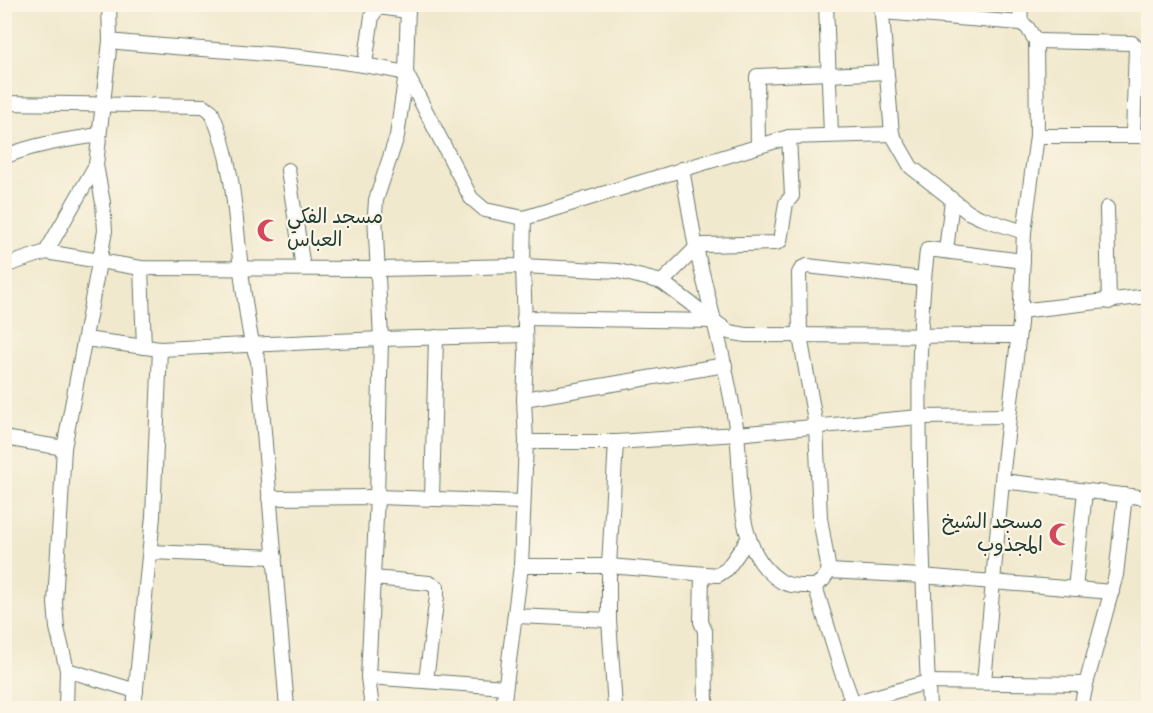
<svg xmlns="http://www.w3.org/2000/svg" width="1153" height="713" font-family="Dekko,'Playpen Sans Arabic',sans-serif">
	<rect width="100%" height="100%" fill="#fcf5e5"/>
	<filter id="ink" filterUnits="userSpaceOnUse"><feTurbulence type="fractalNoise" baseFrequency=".0167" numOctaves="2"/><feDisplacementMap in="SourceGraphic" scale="12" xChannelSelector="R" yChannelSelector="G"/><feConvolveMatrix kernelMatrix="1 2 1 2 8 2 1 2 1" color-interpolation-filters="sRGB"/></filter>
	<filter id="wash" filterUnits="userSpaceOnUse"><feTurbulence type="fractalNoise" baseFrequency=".008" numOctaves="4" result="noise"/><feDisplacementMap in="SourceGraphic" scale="24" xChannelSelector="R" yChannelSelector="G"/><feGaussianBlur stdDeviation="1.35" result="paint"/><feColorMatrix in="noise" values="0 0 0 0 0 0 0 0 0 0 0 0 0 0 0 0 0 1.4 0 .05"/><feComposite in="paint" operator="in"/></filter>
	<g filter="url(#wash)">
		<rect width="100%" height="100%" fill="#f1e9ce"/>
	</g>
	<g filter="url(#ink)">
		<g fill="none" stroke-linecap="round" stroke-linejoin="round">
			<defs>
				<g id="minor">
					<path d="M826,4l5,131"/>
					<path d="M881,4l11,130 19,33 57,45 13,6 43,14"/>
					<path d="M882,12l139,11"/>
					<path d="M110,41c98,11 199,11 296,32l65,125 14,12 39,8 265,-81 103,-3"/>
					<path d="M1036,41l96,2 4,4 -3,89"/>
					<path d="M365,64l7,-48 6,-9 30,4"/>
					<path d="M829,75l57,-3"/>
					<path d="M4,103l200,3 7,5c27,59 24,127 34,190 3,21 5,40 13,59l29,348"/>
					<path d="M1037,136h111"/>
					<path d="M758,146l-1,-70 72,-3"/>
					<path d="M4,157c30,-13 63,-17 95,-22"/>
					<path d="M682,169l14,79 18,73"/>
					<path d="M288,170l15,98"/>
					<path d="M1107,208l2,94"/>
					<path d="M946,251l6,-51"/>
					<path d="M46,252l95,16 237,1 145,-3 95,5 44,11 34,-34 8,-3 72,-2 4,-2 6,-38 6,-7 -3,-59"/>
					<path d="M4,266l42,-14 50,-87"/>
					<path d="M141,268l3,79"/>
					<path d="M662,282l52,39c9,37 18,75 23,113 6,48 -4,114 42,146 9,7 24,6 36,6"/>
					<path d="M1020,311l128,-15"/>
					<path d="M524,318l190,3 15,11 17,3 272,1"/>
					<path d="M85,339l75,10 221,-10 143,-4"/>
					<path d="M524,399l201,-34"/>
					<path d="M4,438l60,10"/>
					<path d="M526,442h90l121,-8 182,-17 90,-1"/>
					<path d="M1002,481l146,17"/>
					<path d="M269,498l108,-1 146,5"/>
					<path d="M432,498l4,-161"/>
					<path d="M150,552l125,5"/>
					<path d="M521,566h88l109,9 9,-6 22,-31"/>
					<path d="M829,571l-9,-53 -4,-92 -16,-90 -1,-63 3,-5 5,-2 116,13"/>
					<path d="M702,574l-1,48 4,9 1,77"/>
					<path d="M373,578l56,5 8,4v9l-11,84"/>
					<path d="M1075,589l10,-98"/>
					<path d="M516,616l93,4"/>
					<path d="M67,670l69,21"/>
					<path d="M368,677l137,10"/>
					<path d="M984,682l19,-212 17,-147 4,-91 13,-96 -1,-95 -9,-14 -6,-4 -1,-19"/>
					<path d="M66,708l1,-38 -10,-42 -2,-25 9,-155 41,-217 -2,-28 -7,-38 14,-124 -1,-37"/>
					<path d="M134,708l19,-192 7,-167"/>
					<path d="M372,708l-4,-31 9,-180 4,-158 -6,-125 1,-14 21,-64 9,-63 2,-69"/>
					<path d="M503,708l18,-142 5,-124 -2,-43 2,-43 -3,-90 1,-48"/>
					<path d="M615,708l-6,-88v-54l7,-124"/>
					<path d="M835,708l93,-26 158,2"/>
					<path d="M848,708l5,-5 -12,-33 -26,-84 8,-6 6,-9 93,5 190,16"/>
					<path d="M929,708c-4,-79 -7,-158 -9,-238 -1,-73 -2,-146 7,-219l1,-2 95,12"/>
					<path d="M1081,708l5,-24 30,-109 9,-80"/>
				</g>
			</defs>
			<!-- minor casing -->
			<use href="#minor" stroke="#68796a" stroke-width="16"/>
			<!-- minor -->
			<use href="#minor" stroke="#fff" stroke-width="14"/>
		</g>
	</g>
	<!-- icons -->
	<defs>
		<symbol id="mosque-bare" viewBox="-9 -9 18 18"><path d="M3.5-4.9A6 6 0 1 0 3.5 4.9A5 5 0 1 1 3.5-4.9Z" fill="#d1495b" stroke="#fcf5e5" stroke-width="2.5" paint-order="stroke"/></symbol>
	</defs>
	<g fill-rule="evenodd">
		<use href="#mosque-bare" x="252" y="214" width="33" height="33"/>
		<use href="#mosque-bare" x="1044" y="518" width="33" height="33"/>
	</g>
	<g text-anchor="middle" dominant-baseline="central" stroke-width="4.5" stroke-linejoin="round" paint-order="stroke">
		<!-- poi labels -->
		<g font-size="20" fill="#1f3d34" stroke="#fcf5e5" text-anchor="start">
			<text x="287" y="219">مسجد الفكي<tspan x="287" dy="23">العباس</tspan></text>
			<text x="1043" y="524" text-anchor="end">مسجد الشيخ<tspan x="1043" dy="23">المجذوب</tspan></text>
		</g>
	</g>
	<!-- margin -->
	<rect width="1153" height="713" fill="none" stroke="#fcf5e5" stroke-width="24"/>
</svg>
